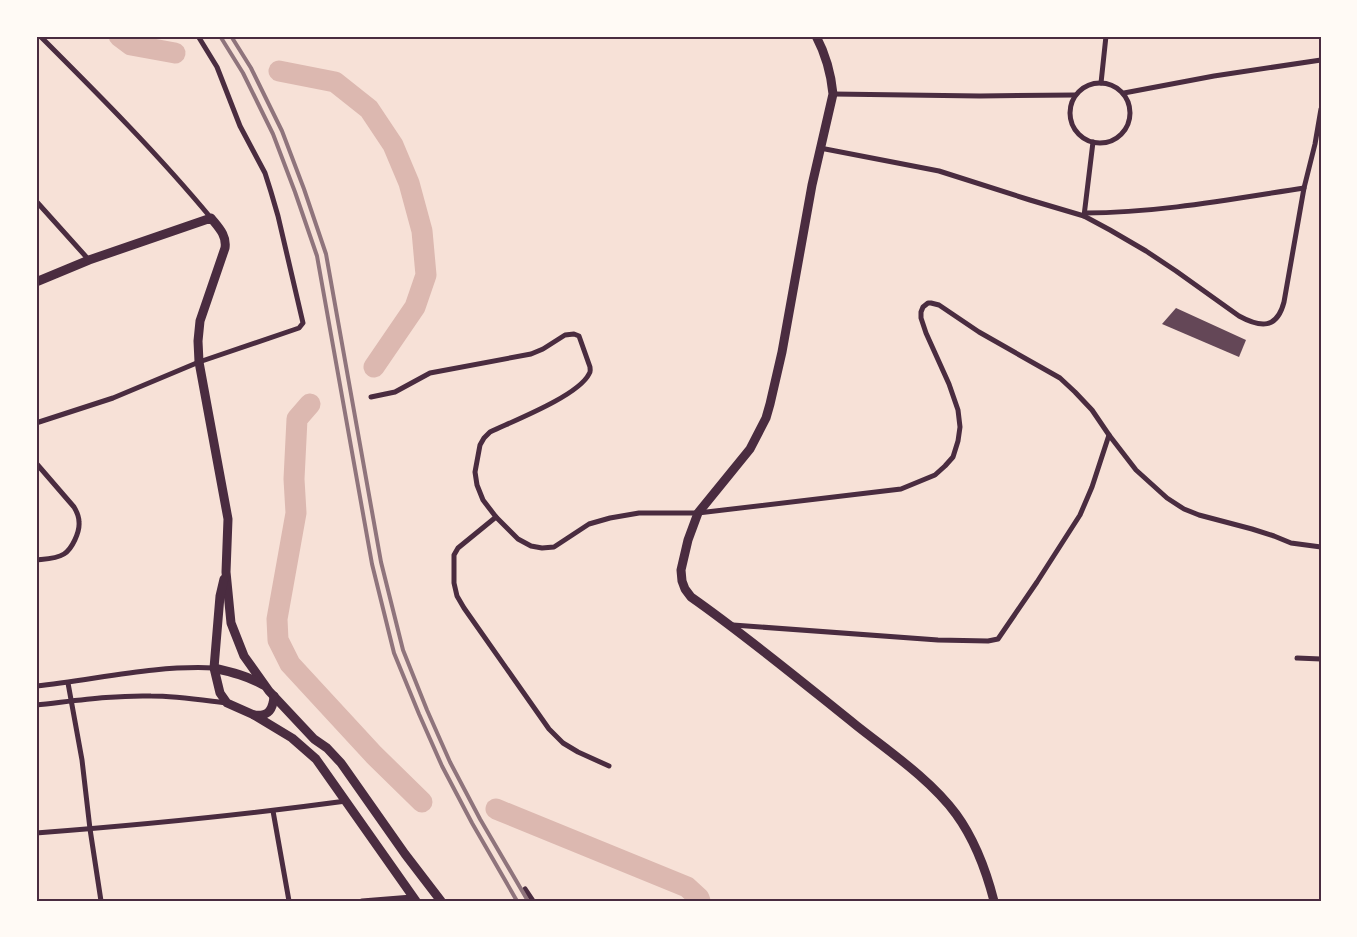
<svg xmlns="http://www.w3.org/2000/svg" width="1357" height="937" font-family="'Roboto Serif',serif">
	<rect width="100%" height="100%" fill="#f7e1d7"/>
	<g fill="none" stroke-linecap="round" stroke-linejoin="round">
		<!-- river -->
		<g stroke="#dcb8b0" stroke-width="21">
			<path d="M119,36l12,9 44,8"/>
			<path d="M279,71l56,11 34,27 24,36 16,38 13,48 4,44 -11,32 -41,60"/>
			<path d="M310,404l-13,15 -3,60 2,34 -19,106 1,21 12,24 84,91 48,47"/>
			<path d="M496,809l191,78 12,11 1,3"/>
		</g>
	</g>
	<!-- building -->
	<path fill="#644757" d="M1176,308l70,32 -7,17 -77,-33z"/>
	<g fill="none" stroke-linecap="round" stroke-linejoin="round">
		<!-- minor -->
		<g stroke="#4a2c40" stroke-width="5">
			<path d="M40,36c59,59 118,118 171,182"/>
			<circle cx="1100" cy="113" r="30"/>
			<path d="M1101,83l5,-47"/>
			<path d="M1124,93l90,-17 107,-16"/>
			<path d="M833,94l147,2 95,-1"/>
			<path d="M820,148l119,23 91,29 54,16 26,14 36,21 30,20 63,45c22,12 38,13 45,-14l20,-114 11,-44 6,-35"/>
			<path d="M36,201l53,59"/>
			<path d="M1085,213c73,0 147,-14 219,-25"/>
			<path d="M1084,216l9,-74"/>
			<path d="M371,397l24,-5 35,-19 101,-19 12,-5 22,-14 9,-1 5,2 11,31c0,3 1,5 -1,7 -11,22 -76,47 -99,58l-6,6 -4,7 -5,27 2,13 6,15 13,17 22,22 13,7 11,2 12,-1 35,-23 21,-6 29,-5h59l203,-24 34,-14 10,-9 8,-9 5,-16 2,-14 -2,-17 -9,-26 -23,-51 -5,-15v-6l2,-5 5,-4h3l8,2 40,27 81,46 15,14 17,18 17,25 27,35 31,28 17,11 15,6 53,14 22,7 17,7 30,4"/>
			<path d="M36,423l77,-25 86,-36 100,-34 4,-5 -25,-107 -7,-24 -6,-19 -25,-47 -23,-59 -19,-31"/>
			<path d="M36,463l38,44c3,5 5,10 5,15 1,10 -7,27 -15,32 -8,5 -19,5 -28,6"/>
			<path d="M496,517l-38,31 -4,7v28l3,13 7,12 85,121 14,14 15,9 31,14"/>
			<path d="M733,625l205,15 50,1 10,-2 39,-57 43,-67 12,-28 17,-52"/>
			<path d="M1297,658l24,1"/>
			<path d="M68,683l14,77 8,69 11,72"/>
			<path d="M36,686c59,-6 118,-21 178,-18"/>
			<path d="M36,705c38,-4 77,-10 115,-9 26,0 51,4 76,7"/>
			<path d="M273,811l16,90"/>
			<path d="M36,833c104,-8 207,-18 310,-32"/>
			<path d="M525,889l8,12"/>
			<path d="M362,901l50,-4"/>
		</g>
		<!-- tertiary -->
		<g stroke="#4a2c40" stroke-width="9">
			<path d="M36,282l53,-22 122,-42c7,9 16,17 14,30l-25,73 -2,20 1,21 29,157 -2,53 5,51 13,33 25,35 45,48 13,9 14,15 64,91 36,47"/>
			<path d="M224,579l-4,17 -6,72 6,25 7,10 27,12 38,23 24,21 100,142"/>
			<path d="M214,668c17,4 34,8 49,17"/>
			<path d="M254,715c15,2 19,-6 20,-19"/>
		</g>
		<!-- secondary -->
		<path stroke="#4a2c40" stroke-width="9" d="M816,36c10,19 15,37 17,58l-21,91 -30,167 -12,52 -4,14 -16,31 -52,64 -10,27 -7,30 1,11 3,8 6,8c57,40 111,85 166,129 33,26 74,54 99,88 19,26 30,56 38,87"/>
		<!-- rail -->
		<g stroke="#8f747c" stroke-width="4">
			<path d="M220,36l23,37 30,61 22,58 22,64 55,308 22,89 25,61 23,52 30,57 45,78"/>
			<path d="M231,36l20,32 31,63 22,58 22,65 55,308 22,88 24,60 23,52 30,57 48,82"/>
		</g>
	</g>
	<!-- border -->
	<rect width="1357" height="937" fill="none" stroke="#fffaf5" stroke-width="75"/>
	<rect x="38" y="38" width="1282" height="862" fill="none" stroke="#4a2c40" stroke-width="2"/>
</svg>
